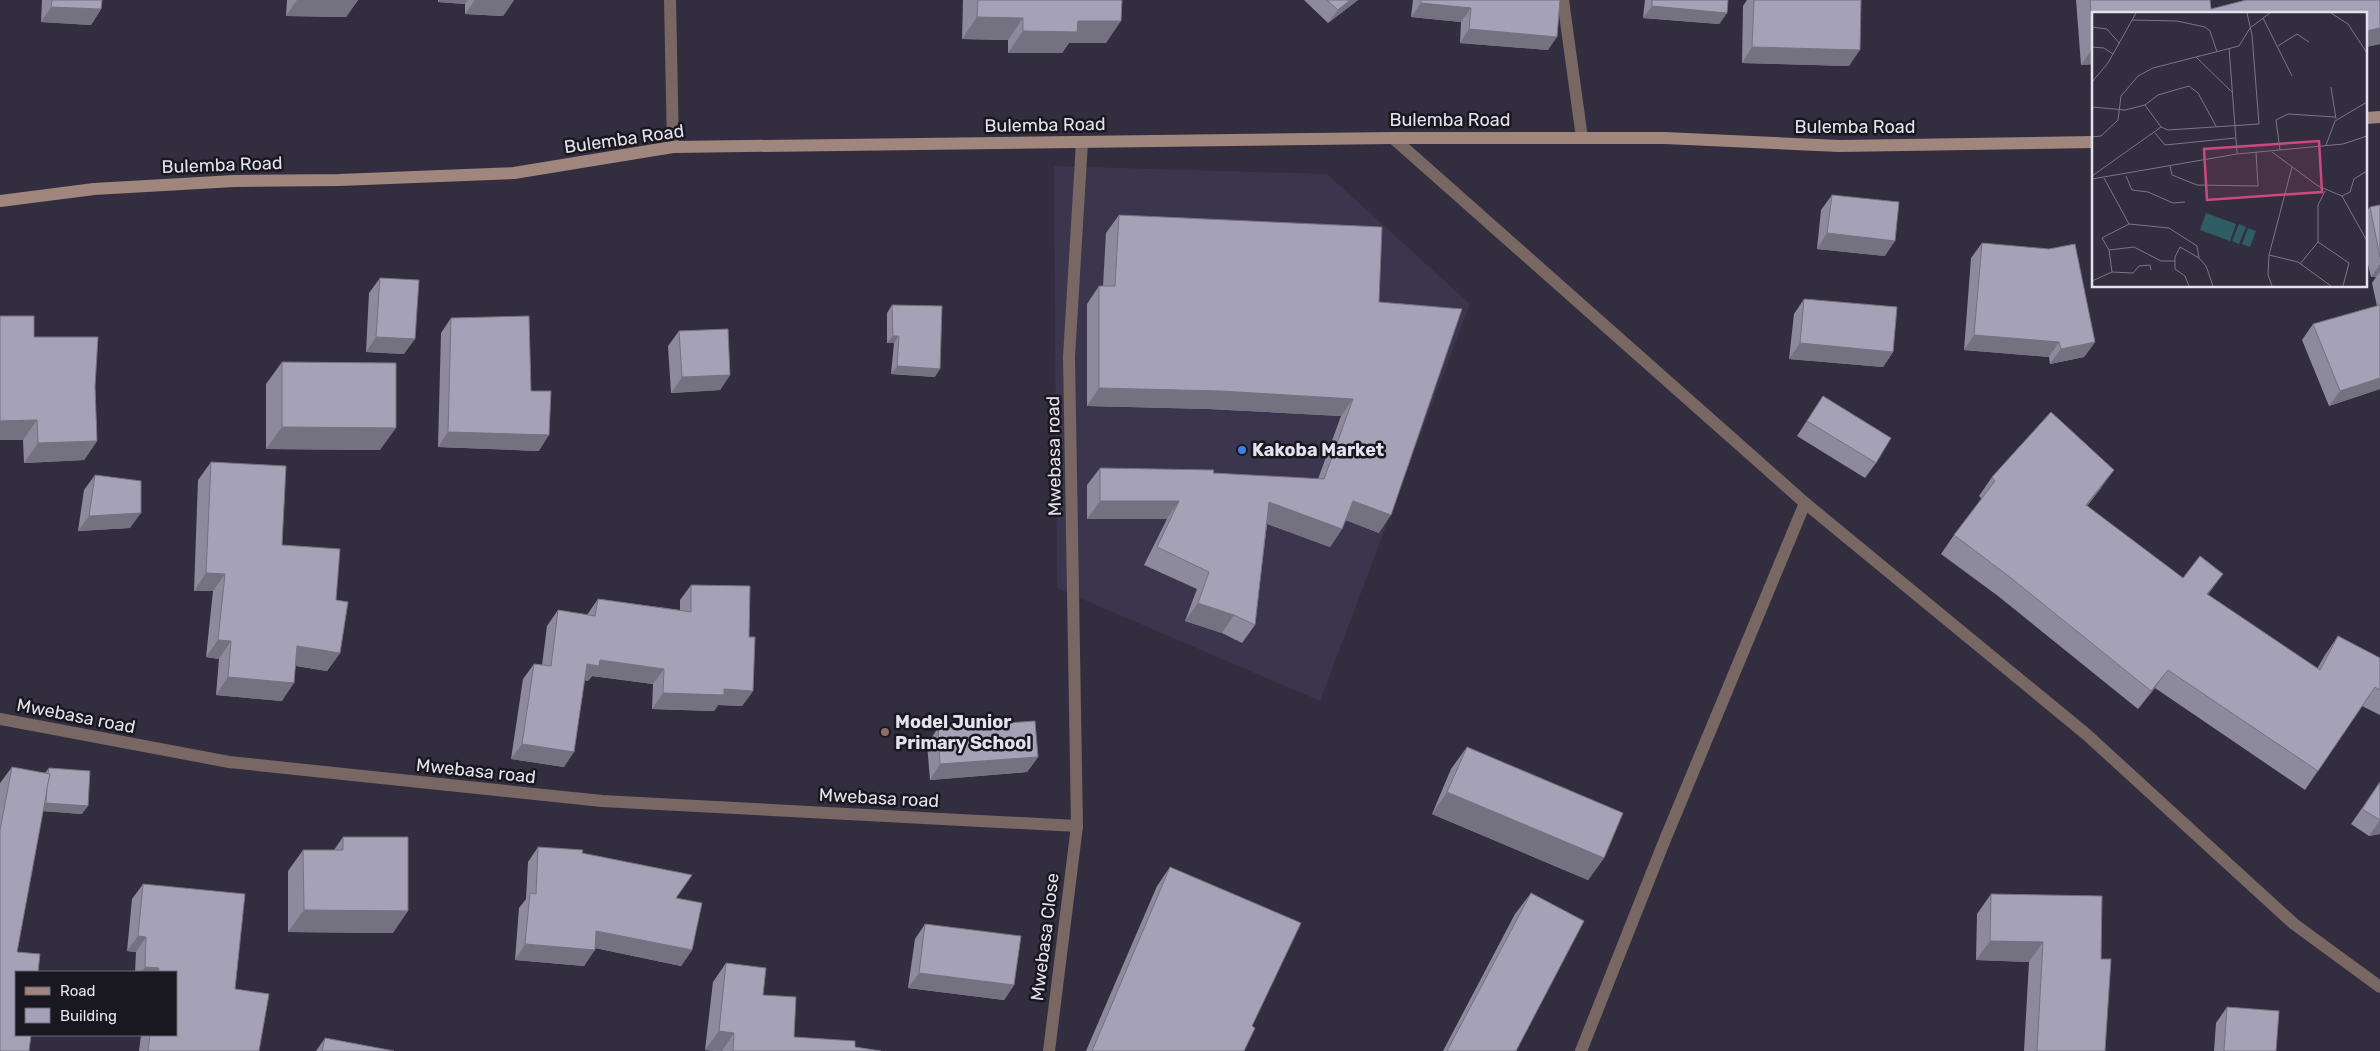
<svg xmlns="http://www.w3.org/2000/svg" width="2380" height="1051" font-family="Rubik,sans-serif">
	<rect width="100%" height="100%" fill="#322e3f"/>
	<!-- built -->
	<path fill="#3b364d" d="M1054,166l273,8 143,130 -150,397 -263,-113z"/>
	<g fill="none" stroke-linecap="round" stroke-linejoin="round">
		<!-- service -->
		<path stroke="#786762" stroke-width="12" d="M1049,1051l28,-225"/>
		<!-- minor -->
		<g stroke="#786762" stroke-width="12">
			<path d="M670,0l3,147"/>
			<path d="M1563,0l19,138"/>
			<path d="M1393,138l412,365 281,231 208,190 86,63"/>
			<path d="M0,719l229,43 373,39 475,25 -8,-469 13,-215"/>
			<path d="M1581,1051l83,-209 141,-339"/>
		</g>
		<!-- secondary -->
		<g stroke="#a0867c" stroke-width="12">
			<path d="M2366,118l14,-1"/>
			<path d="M0,201l94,-12 140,-8 105,-1 175,-7 159,-26 720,-9h272l174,8 255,-4"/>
		</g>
	</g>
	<!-- wall -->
	<g fill="#8e8a9d">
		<path d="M42,0h60l-1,9 -10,16 -50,-3z"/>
		<path d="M287,0h71l-12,17 -60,-1z"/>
		<path d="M438,0h76l-11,16 -38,-2v-10l-27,-2z"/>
		<path d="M963,0h159l-16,43h-37l-7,10h-54v-13l-46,-1z"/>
		<path d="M1304,0h54l-30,23z"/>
		<path d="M1413,0h147l-12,50 -88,-7 1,-21 -50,-5z"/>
		<path d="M1645,0h83l-1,13 -8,11 -76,-6z"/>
		<path d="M1747,0h114l-12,66 -107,-3 1,-57z"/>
		<path d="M2076,0h134l1,9 35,-9h134v44l-14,3v-33h-272v50l-13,1z"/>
		<path d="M1832,195l53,61 -68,-7 4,-39z"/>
		<path d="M2380,205v184l-51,17 -27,-66 11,-16 64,-18 -5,-23 4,-6h-5l-5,-21v-44l4,-5z"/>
		<path d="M1119,215l260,87v231l-33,-13 -4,9 -12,18 -63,-23 -12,101 -13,18 -20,-10 -37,-12 12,-32 -53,-24 23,-46h-80v-34l13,-17 218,11 23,-63 -132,-7 -122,-3v-102l12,-18h4l3,-53z"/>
		<path d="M1982,243l113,99 -11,15 -34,7 -1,-7 -85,-7 7,-92z"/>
		<path d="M380,278l24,76 -38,-2 3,-59z"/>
		<path d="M1804,299l89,53 -10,15 -94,-8 5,-45z"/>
		<path d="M892,305l43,72 -44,-3 3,-31h-7v-30z"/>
		<path d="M451,318l80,73 8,60 -101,-4 3,-114z"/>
		<path d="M679,331l51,44 -10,15 -49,3 -3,-47z"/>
		<path d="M34,337l61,50 2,54 -13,19 -60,3 -1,-23z"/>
		<path d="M282,362l98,88 -114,-1v-65z"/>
		<path d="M1823,396l53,67 -11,15 -68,-42z"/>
		<path d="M211,462l71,83 54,55 4,53 -13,18 -31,-5 -14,35 -66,-6 3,-36 -13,-2 7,-66h-19l4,-111z"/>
		<path d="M95,475l35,53 -52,3 6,-41z"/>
		<path d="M1992,477l109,11 -14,18 96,72 134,91 8,-14 13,-19 42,22v57l-18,-9 -57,84 -150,-102 -17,21 -140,-113 -57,-42 13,-19 28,-36 -3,-3z"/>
		<path d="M691,585l58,52 4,54 -11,15 -24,-1 -4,6 -62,-2 1,-25 -61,-8 -4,5 -3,-1 -21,87 -53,-8 12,-80 11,-15 8,1 5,-39 11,-16 29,5 11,-16 82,11v-10z"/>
		<path d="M938,728l100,29 -11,15 -97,8 -3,-36z"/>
		<path d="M1467,747l137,111 -16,22 -156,-66 19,-45z"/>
		<path d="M12,767l33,6 4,-5 33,46 -39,-3 -26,141 -17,99v-268z"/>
		<path d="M2380,782v52l-11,2 -18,-12z"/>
		<path d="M343,837l50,96 -105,-1v-61l15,-21h31z"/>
		<path d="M538,847l44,6 94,45 16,52 -11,16 -86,-18 -11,18 -69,-6 4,-52 7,-9 2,-37z"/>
		<path d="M1170,867l82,159 -8,25h-158l71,-165z"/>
		<path d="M143,884l92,105 24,62h-120l2,-16h35v-63h-41l1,-20 -9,-1 5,-52z"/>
		<path d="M1531,893l-15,158h-73l72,-137z"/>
		<path d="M1991,894l110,65 4,92h-81l5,-89 -53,-2 1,-46z"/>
		<path d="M925,924l89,61 -10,15 -96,-12 7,-49z"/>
		<path d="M726,963l37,32 31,42 61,10 26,4h-166l-10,-1 8,-68z"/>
		<path d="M2227,1007l49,44h-62l2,-28z"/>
		<path d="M325,1038l69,13h-78z"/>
	</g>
	<!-- shaded-wall -->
	<g fill="#747180">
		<path d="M297,0h61l-12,17 -60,-1z"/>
		<path d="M440,0h28l-3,4 -27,-2z"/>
		<path d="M475,0h39l-11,16 -38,-2z"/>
		<path d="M1350,0h8l-30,23 10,-13z"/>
		<path d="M1421,3l50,5 -10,14 -50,-5z"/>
		<path d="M1652,6l75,7 -8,11 -76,-6z"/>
		<path d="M51,7l50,2 -10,16 -50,-3z"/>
		<path d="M977,17l46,1 -15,22 -46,-1z"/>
		<path d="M1078,21h43l-15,22h-37l-7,10h-54l15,-22z"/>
		<path d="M2380,28v16l-14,3v-16z"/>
		<path d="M1469,29l88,8 -9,13 -88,-7z"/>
		<path d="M2094,46v18l-13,1z"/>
		<path d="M1752,47l108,3 -11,16 -107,-3z"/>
		<path d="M1827,233l68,8 -10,15 -68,-7z"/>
		<path d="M2380,264v8l-4,5h-5z"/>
		<path d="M1974,335l85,7 -10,15 -85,-7z"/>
		<path d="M893,336h6l-5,7h-7z"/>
		<path d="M376,337l39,2 -11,15 -38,-2z"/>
		<path d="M2095,342l-11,15 -34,7 11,-15z"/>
		<path d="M1800,343l93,9 -10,15 -94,-8z"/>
		<path d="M897,366l43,3 -5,8 -44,-3z"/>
		<path d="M730,375l-10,15 -49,3 11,-16z"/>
		<path d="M2380,378v11l-51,17 11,-15z"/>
		<path d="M1099,388l122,3 132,8 -12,17 -132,-7 -122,-3z"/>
		<path d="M37,420l-14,20h-23v-19z"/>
		<path d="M282,427l114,1 -16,22 -114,-1z"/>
		<path d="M448,432l101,3 -10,16 -101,-4z"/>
		<path d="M97,441l-13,19 -60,3 14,-20z"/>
		<path d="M2114,470l-13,18 -28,36 13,-19z"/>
		<path d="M1100,501h79l-12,18h-80z"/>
		<path d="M1353,501l38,14 -12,18 -39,-15z"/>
		<path d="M1269,502l73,27 -12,18 -73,-27z"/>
		<path d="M141,513l-11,15 -52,3 11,-15z"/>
		<path d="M206,573l19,1 -12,17h-19z"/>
		<path d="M2223,574l-13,18 -16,21 13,-19z"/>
		<path d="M1198,603l36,12 -12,18 -37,-12z"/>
		<path d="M218,640l13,1 -12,18 -13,-2z"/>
		<path d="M297,646l43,7 -13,18 -42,-7z"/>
		<path d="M600,660l64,9 -11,15 -61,-8 -4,5 -11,-2 10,-15z"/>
		<path d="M2168,670l-13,18 -17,21 13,-18z"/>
		<path d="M228,677l66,6 -12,18 -66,-6z"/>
		<path d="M724,689l29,2 -11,15 -24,-1 -4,6 -62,-2 11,-16z"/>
		<path d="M522,744l52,8 -10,15 -53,-8z"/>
		<path d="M1038,757l-11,15 -97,8 10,-16z"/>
		<path d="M1447,792l157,66 -16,22 -156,-66z"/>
		<path d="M46,803l42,3 -6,8 -41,-3z"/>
		<path d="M2380,820v14l-11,2z"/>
		<path d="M304,910l104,1 -15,22 -105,-1z"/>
		<path d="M596,931l96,19 -11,16 -95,-20z"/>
		<path d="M138,936l8,1 -10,15 -9,-1z"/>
		<path d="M1990,941l53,1 -14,20 -53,-2z"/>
		<path d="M525,944l70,6 -11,16 -69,-6z"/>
		<path d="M145,967l14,1 -3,4h-14z"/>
		<path d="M919,973l95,12 -10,15 -96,-12z"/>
		<path d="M719,1031l15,2 -12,18 -17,-1z"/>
	</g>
	<!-- building -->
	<g fill="#a5a1b7" stroke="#747180">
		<path d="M52,0h50l-1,9 -50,-2z"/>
		<path d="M978,0h144l-1,21h-43l-1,11 -54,-1v-13l-46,-1z"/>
		<path d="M1327,0h23l-12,10z"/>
		<path d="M1421,0h139l-3,37 -88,-8 2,-21 -50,-5z"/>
		<path d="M1652,0h76l-1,13 -75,-7z"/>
		<path d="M1754,0h107l-1,50 -108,-3z"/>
		<path d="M2090,0h120l1,9 35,-9h134v28l-14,3v-17h-272v32z"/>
		<path d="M1832,195l67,7 -4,39 -68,-8z"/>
		<path d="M2380,205v52l-10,-50z"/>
		<path d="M1119,215l263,12 -3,75 83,7 -71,206 -38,-14 -11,28 -73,-27 -14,123 -21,-10 -36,-12 11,-31 -52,-25 22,-46h-79v-33l114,2 -1,3 111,6 29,-80 -132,-8 -122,-3v-102h16z"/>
		<path d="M1982,243l67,6 26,-5 20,98 -34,7 -2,-7 -85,-7z"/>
		<path d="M380,278l39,2 -4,59 -39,-2z"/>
		<path d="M1804,299l93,8 -4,45 -93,-9z"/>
		<path d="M892,305l50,1 -2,63 -43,-3 2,-30h-6z"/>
		<path d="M2380,305v73l-40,13 -27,-67z"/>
		<path d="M0,316h34v21h64l-3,50 2,54 -59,2 -1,-23 -37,1z"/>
		<path d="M529,316l2,75h20l-2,44 -101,-3 3,-114z"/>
		<path d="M728,329l2,46 -48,2 -3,-46z"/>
		<path d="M282,362l114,1v65l-114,-1z"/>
		<path d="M1823,396l68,42 -15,25 -69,-42z"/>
		<path d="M2051,412l63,58 -28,35 97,73 17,-22 23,18 -16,20 113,76 18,-34 42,22v32l-5,-3 -57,84 -150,-101 -17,21 -140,-113 -57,-43 41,-54 -3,-4z"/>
		<path d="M211,462l75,4 -4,79 58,4 -4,51 12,2 -8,51 -43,-7 -3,37 -66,-6 3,-36 -13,-1 7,-66 -19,-1z"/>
		<path d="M95,475l46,6v32l-52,3z"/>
		<path d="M691,585l59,1 -1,51h6l-2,54 -29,-2v6l-61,-2 1,-24 -64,-9 -1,6 -12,-2 -13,88 -52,-8 12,-80 17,2 7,-56 37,6 3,-17 93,13z"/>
		<path d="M1035,721l3,36 -98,7 -2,-36z"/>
		<path d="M1467,747l156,66 -19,45 -157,-66z"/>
		<path d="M12,767l38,7 -33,178 23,2 -2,18h-22v63h15l-2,16h-29v-221z"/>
		<path d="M49,768l41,3 -2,35 -42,-3 1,-15 3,-14 -2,-1z"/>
		<path d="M2380,782v38l-18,-11z"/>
		<path d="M343,837h65v74l-104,-1 -1,-60h40z"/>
		<path d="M538,847l45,3 -1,3 110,22 -16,23 26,5 -10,47 -96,-19 -1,19 -70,-6 5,-51 6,1z"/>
		<path d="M1170,867l131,56 -49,103 3,2 -11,23h-152z"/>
		<path d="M143,884l102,10 -10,95 34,5 -10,57h-111l2,-16h26v-63h-18l1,-4 -14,-1 1,-30 -8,-1z"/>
		<path d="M1531,893l53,28 -68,130h-69z"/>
		<path d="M1991,894l111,2 -1,63h10l-6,92h-68l6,-109 -53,-1z"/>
		<path d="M925,924l96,12 -7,49 -95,-12z"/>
		<path d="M726,963l40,5 -3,27 33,2 -2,40 61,4v6l26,4h-148l1,-18 -15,-2z"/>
		<path d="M2227,1007l52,4 -3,40h-52z"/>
		<path d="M325,1038l69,13h-72z"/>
	</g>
	<!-- markers -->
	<circle fill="#3f7fe0" stroke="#19171f" stroke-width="2" cx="1242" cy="450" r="5"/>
	<circle fill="#8d6e63" stroke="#19171f" stroke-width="2" cx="885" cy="732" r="5"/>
	<g text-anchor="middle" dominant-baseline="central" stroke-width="5" stroke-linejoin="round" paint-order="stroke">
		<!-- street labels -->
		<g font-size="18" fill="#e4e2ed" stroke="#19171f">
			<text x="1450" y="120">Bulemba Road</text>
			<text transform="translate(1045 125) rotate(-1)">Bulemba Road</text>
			<text x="1855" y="127">Bulemba Road</text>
			<text transform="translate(624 139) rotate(-8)">Bulemba Road</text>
			<text transform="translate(222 165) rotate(-2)">Bulemba Road</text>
			<text transform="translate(1054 456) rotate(-91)">Mwebasa road</text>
			<text transform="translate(76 716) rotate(11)">Mwebasa road</text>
			<text transform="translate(476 771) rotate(6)">Mwebasa road</text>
			<text transform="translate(879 798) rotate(3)">Mwebasa road</text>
			<text transform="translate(1045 937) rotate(-83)">Mwebasa Close</text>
		</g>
		<!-- poi labels -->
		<g font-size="18" font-weight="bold" fill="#e4e2ed" stroke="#19171f" text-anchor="start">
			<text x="1252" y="450">Kakoba Market</text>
			<text x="895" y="722">Model Junior<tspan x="895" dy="21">Primary School</tspan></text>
		</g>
	</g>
	<!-- overview -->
	<g transform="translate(2092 12)">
		<rect width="275" height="275" fill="#322e3f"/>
		<path d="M114,201l30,11 -6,17 -30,-11zM147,212l7,3 -7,17 -7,-3zM156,216l8,3 -6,16 -8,-3z" fill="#2e5d65"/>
		<path fill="none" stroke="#797685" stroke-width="1" d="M239,1l17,11 19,29M171,6l29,58M40,8l45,1 28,6 5,4 7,21M0,15l15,2 13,15M186,34l19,-12 12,8M0,35l12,1 9,6M137,36l8,105M104,45l37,36M0,70l16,-19 28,-50M239,75l5,32M53,93l13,-10 31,-9 9,7 18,33M0,95l33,3 20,-5 16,22 7,3 91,-6 -7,-89 -5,-22M63,121l10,12 70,-7M0,125l9,-1 17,-16 3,-24 17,-20 15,-8 86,-22 11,-18 20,-15M234,133l9,-24 32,-19M188,138l-4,-30 12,-6 47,3M180,140l46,34 24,10 8,-4 4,-13 13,-8M78,154l2,9 25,10 61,1 -2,-34M0,164l69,-49M34,164l6,14 16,2 25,11 12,-1M12,166l25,46 40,4 28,18 2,12 -19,-11 -5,10v12l10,7 4,10M0,167l145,-25 106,-10 24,-8M250,184l25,45M10,226l7,12 3,22M10,226l27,-14M226,230l31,21 -6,23M17,238l25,-3 27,14h14M177,243l29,7 33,24M107,246l7,8 7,20M208,252l18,-22v-37l7,-14M0,269l20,-9 21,1 6,-7 11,-1 1,5M180,274l-4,-11 1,-20 23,-88"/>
		<path fill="#ca4a80" fill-opacity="0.15" stroke="#ca4a80" stroke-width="2.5" d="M227,129l3,51 -115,8 -3,-51z"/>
		<rect width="275" height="275" fill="none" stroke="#e4e2ed" stroke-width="2.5"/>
	</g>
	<!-- legend -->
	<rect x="15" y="971" width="162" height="65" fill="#19171f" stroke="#6a6871"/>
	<rect x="25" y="987" width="25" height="8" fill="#a0867c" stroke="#6a6871"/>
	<text x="60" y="996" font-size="15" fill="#e4e2ed">Road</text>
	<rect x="25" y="1008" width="25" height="15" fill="#a5a1b7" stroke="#6a6871"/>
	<text x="60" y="1021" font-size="15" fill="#e4e2ed">Building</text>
</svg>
